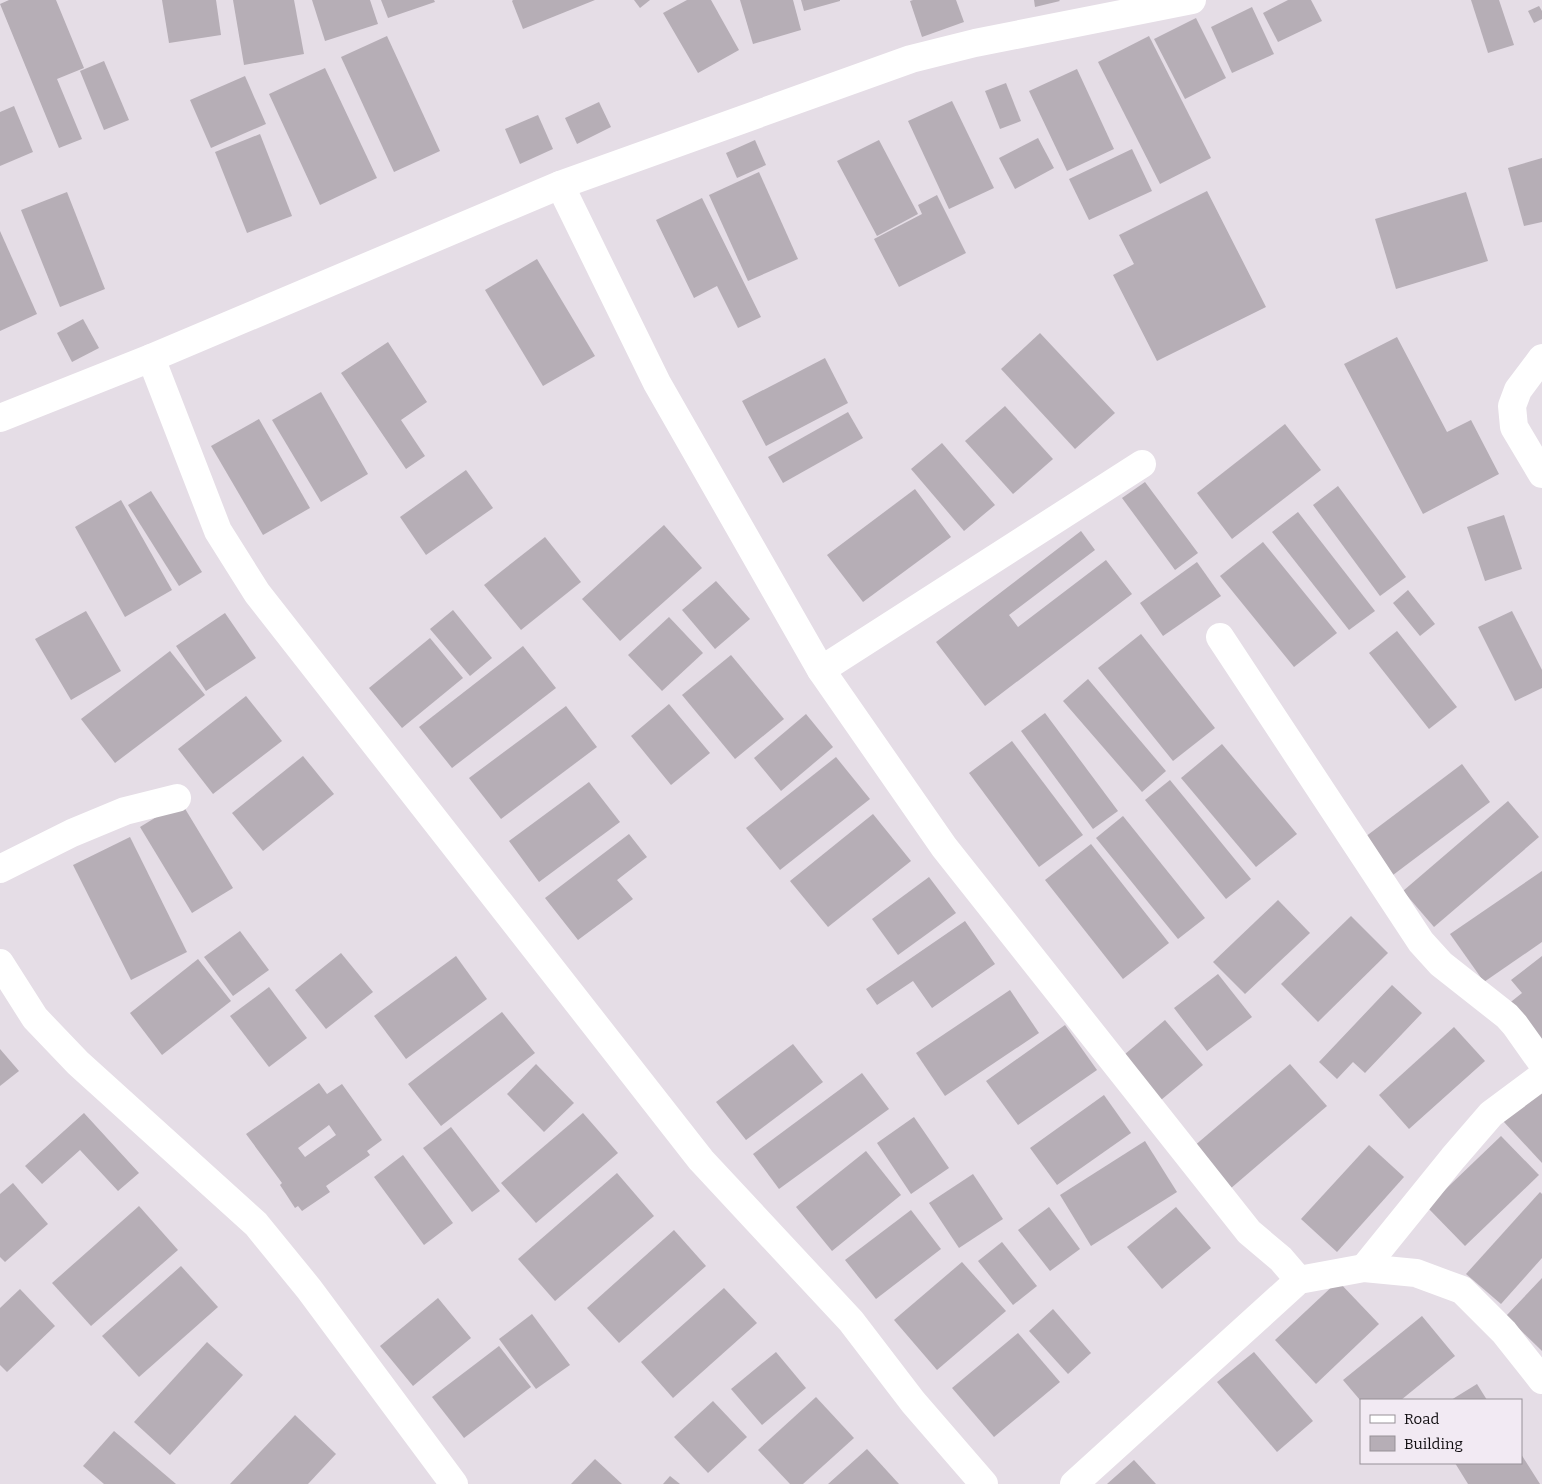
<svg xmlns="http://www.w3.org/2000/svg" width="1542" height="1484" font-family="Bitter,serif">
	<rect width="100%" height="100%" fill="#e5dde6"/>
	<!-- building -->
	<g fill="#b6aeb6" fill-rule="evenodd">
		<path d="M9,0h47l28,68 -27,11 25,60 -23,9 -59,-144z"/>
		<path d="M162,0h54l5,35 -52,8z"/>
		<path d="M233,0h61l10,54 -60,11z"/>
		<path d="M312,0h58l8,24 -53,17z"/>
		<path d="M381,0h53l1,2 -47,16z"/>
		<path d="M513,0h82l-72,29 -11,-28z"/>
		<path d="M634,0h16l-10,8z"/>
		<path d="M687,0h24l28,50 -41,23 -35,-60z"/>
		<path d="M740,0h53l8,30 -48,14z"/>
		<path d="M801,0h39v1l-36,10z"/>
		<path d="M913,0h43l8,22 -42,15 -12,-36z"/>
		<path d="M1034,0h25l1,1 -25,6z"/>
		<path d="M1288,0h23l11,21 -44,21 -15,-29z"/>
		<path d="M1471,0h28l15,45 -26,8z"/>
		<path d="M1539,6l3,5v8l-8,4 -6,-12z"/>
		<path d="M1252,7l22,47 -42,19 -21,-46z"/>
		<path d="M1196,18l30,60 -41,21 -31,-60z"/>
		<path d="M387,36l53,115 -46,21 -53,-115z"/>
		<path d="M1149,36l62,122 -51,26 -62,-122z"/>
		<path d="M104,61l25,59 -25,10 -24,-59z"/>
		<path d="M325,68l52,110 -57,27 -51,-111z"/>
		<path d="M1077,69l37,80 -47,22 -38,-80z"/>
		<path d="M245,76l21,48 -55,24 -21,-48z"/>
		<path d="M1006,83l15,38 -21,8 -15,-38z"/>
		<path d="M952,101l42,87 -45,21 -41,-88z"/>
		<path d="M599,102l12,25 -34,17 -12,-26z"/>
		<path d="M14,106l19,46 -33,14v-54z"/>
		<path d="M538,115l15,34 -33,15 -15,-35z"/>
		<path d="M260,134l32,82 -45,17 -32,-81z"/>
		<path d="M1038,138l16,30 -39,21 -16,-31z"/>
		<path d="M755,140l11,25 -29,13 -11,-25z"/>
		<path d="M879,140l39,74 -41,22 -40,-75z"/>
		<path d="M1132,149l20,42 -63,29 -20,-41z"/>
		<path d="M1542,158v64l-18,4 -16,-58z"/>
		<path d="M759,172l39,87 -50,22 -39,-86z"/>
		<path d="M1207,191l59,116 -109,54 -44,-86 21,-11 -15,-29z"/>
		<path d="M67,192l38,97 -45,18 -39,-97z"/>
		<path d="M1466,192l22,69 -92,28 -21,-70z"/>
		<path d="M937,195l29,58 -67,34 -25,-48 48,-25 -4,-9z"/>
		<path d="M702,198l59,119 -23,11 -21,-42 -23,12 -38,-78z"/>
		<path d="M0,231l37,83 -37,17z"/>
		<path d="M537,259l58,97 -52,30 -58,-96z"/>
		<path d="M83,319l16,29 -27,14 -15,-29z"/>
		<path d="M1040,333l75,80 -40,36 -74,-80z"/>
		<path d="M1397,337l50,95 24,-12 28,54 -76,40 -79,-150z"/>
		<path d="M388,342l39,60 -26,18 24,36 -19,13 -65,-96z"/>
		<path d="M825,358l23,45 -82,43 -24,-45z"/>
		<path d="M321,392l47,82 -47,28 -49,-82z"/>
		<path d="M1005,406l48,53 -40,35 -48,-53z"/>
		<path d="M848,412l15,26 -80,45 -15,-26z"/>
		<path d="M259,419l51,89 -47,27 -52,-89z"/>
		<path d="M1285,424l36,46 -89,69 -35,-46z"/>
		<path d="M942,443l53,62 -31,26 -53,-62z"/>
		<path d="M466,470l27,38 -67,47 -26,-38z"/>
		<path d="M1145,482l53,71 -23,17 -53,-72z"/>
		<path d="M1338,486l68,91 -26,19 -67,-91z"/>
		<path d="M915,489l36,48 -88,65 -36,-47z"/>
		<path d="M151,491l51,81 -23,14 -51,-81z"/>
		<path d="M121,500l51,90 -47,27 -50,-90z"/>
		<path d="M1298,512l77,99 -26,19 -77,-98z"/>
		<path d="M1504,515l18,54 -37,12 -18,-54z"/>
		<path d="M664,525l38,43 -82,73 -38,-42z"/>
		<path d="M1081,531l14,19 -86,65 9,12 88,-67 26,34 -147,112 -49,-64z"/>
		<path d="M545,537l36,45 -60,48 -37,-45z"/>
		<path d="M1263,542l74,91 -43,34 -74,-91z"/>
		<path d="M1197,562l24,34 -58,40 -23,-33z"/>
		<path d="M716,581l34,38 -35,30 -33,-39z"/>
		<path d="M1408,590l27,34 -15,12 -27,-33z"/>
		<path d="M453,610l39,48 -22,18 -40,-47z"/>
		<path d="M86,611l35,60 -50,29 -36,-61z"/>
		<path d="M1512,611l30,59v18l-27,13 -37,-74z"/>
		<path d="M225,613l31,45 -50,33 -30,-45z"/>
		<path d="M669,617l34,36 -41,38 -34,-36z"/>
		<path d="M1397,631l60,76 -28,22 -60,-76z"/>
		<path d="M1141,634l74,94 -42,33 -75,-93z"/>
		<path d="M430,638l33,40 -61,50 -33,-40z"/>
		<path d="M523,646l33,42 -104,80 -33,-41z"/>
		<path d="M170,651l35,44 -90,68 -34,-44z"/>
		<path d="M731,655l53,64 -49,40 -53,-64z"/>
		<path d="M1088,679l78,92 -24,21 -79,-91z"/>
		<path d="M246,696l36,45 -69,53 -35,-45z"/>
		<path d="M669,704l41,49 -39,32 -40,-49z"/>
		<path d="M566,706l31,41 -96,72 -32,-41z"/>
		<path d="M1045,713l73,98 -25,18 -72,-98z"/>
		<path d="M806,714l27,33 -52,44 -27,-33z"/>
		<path d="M1012,741l71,94 -44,32 -70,-94z"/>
		<path d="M1222,744l75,90 -41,33 -75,-89z"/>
		<path d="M303,756l31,38 -71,57 -31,-38z"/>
		<path d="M836,757l34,42 -90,71 -34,-42z"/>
		<path d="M1462,764l28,38 -97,73 -28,-38z"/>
		<path d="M1170,780l81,99 -25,20 -81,-99z"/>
		<path d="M589,782l31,40 -81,60 -30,-41z"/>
		<path d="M1508,801l31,36 -105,90 -31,-36z"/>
		<path d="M181,802l52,86 -41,25 -52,-86z"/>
		<path d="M873,814l38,47 -83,66 -38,-46z"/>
		<path d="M1123,816l82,102 -27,21 -82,-101z"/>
		<path d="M629,834l18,23 -30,23 16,19 -55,41 -33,-42z"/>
		<path d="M130,837l57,115 -56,28 -58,-115z"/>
		<path d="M1091,844l78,99 -46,36 -78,-99z"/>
		<path d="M1542,871v71l-58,40 -34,-48z"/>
		<path d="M929,877l27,36 -58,42 -26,-36z"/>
		<path d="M1278,900l32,33 -65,61 -32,-32z"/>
		<path d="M1351,916l37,37 -70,69 -37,-38z"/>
		<path d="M965,921l30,43 -63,44 -19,-27 -36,24 -11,-16z"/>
		<path d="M240,931l29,39 -36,26 -29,-39z"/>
		<path d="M341,953l32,39 -47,37 -31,-39z"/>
		<path d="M456,956l31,43 -81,60 -32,-43z"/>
		<path d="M1542,956v89l-35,-40 15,-12 -11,-13z"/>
		<path d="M198,959l33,42 -69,54 -32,-42z"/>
		<path d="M1218,974l34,43 -45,34 -33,-43z"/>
		<path d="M1392,985l30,28 -57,60 -12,-11 -16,17 -18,-17z"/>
		<path d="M269,987l38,51 -38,29 -39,-51z"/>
		<path d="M1010,990l29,43 -94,63 -29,-43z"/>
		<path d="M502,1012l33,41 -94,73 -33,-42z"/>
		<path d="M1165,1020l38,45 -42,35 -37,-45z"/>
		<path d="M1065,1025l32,45 -79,55 -32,-44z"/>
		<path d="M1454,1027l31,34 -76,68 -30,-34z"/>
		<path d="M793,1044l30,38 -77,58 -30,-38z"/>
		<path d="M0,1049l19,22 -19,15z"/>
		<path d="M536,1064l38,39 -30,29 -37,-38z"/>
		<path d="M1290,1064l37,42 -97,83 -37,-42z"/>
		<path d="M862,1073l27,36 -110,80 -26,-35z"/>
		<path d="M319,1083l8,11 15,-10 40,56 -15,11 3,4 -44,31 4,6 -28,19 -4,-5 -3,2 -15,-23 2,-2 -36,-49zM329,1125l7,10 -31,22 -7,-9z"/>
		<path d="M1542,1086v77l-39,-42z"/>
		<path d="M1104,1095l27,38 -74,52 -27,-37z"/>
		<path d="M84,1113l55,60 -21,18 -38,-41 -38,34 -17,-18z"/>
		<path d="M583,1113l35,40 -82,70 -35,-40z"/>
		<path d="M914,1117l35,51 -38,26 -34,-51z"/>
		<path d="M451,1127l49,64 -28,21 -49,-64z"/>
		<path d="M1501,1136l38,39 -74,71 -38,-39z"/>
		<path d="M1145,1141l32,51 -86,54 -31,-51z"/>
		<path d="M1369,1145l35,32 -67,75 -36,-33z"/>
		<path d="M866,1151l35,44 -69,56 -36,-44z"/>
		<path d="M403,1155l50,68 -29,22 -50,-68z"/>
		<path d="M617,1173l37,43 -99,85 -37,-42z"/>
		<path d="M973,1174l30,45 -44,29 -30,-45z"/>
		<path d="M13,1183l35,41 -43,38 -5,-5v-63z"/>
		<path d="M1540,1192l2,2v64l-41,46 -35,-30z"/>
		<path d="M139,1206l39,44 -87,76 -39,-43z"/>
		<path d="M1049,1207l31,42 -30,22 -32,-41z"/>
		<path d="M1176,1207l35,41 -49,41 -35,-42z"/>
		<path d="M911,1210l30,39 -65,50 -31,-39z"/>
		<path d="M674,1230l32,36 -87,77 -32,-35z"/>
		<path d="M1002,1242l35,44 -24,19 -35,-44z"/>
		<path d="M962,1262l44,49 -69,59 -43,-50z"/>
		<path d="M181,1266l37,41 -79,70 -37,-41z"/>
		<path d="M1542,1278v73l-36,-35z"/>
		<path d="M1338,1281l41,43 -63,60 -41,-44z"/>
		<path d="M724,1288l33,35 -84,75 -32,-36z"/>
		<path d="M20,1289l35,37 -48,46 -7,-7v-57z"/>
		<path d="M438,1298l33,40 -58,48 -33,-40z"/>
		<path d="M1053,1309l38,44 -23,21 -39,-43z"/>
		<path d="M532,1314l38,51 -34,24 -37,-50z"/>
		<path d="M1422,1316l33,40 -54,44h-41l-17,-20z"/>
		<path d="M1018,1333l42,49 -66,55 -42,-49z"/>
		<path d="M207,1342l36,33 -73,80 -36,-33z"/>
		<path d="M499,1346l32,41 -67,51 -32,-41z"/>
		<path d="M776,1352l30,36 -44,37 -31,-36z"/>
		<path d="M1254,1352l59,69 -36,31 -60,-70z"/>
		<path d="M1477,1384l10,16h-36z"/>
		<path d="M816,1397l38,41 -51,46h-13l-32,-34z"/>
		<path d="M713,1401l34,36 -39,36 -34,-36z"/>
		<path d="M295,1415l41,39 -28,30h-78z"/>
		<path d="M114,1431l62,53h-72l-21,-18z"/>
		<path d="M867,1449l32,35h-71z"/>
		<path d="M1521,1454l19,30h-72l-13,-21h66z"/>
		<path d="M595,1459l27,25h-51z"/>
		<path d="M1134,1460l22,24h-49z"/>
		<path d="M670,1476l10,8h-17z"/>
	</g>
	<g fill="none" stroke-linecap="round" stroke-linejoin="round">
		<!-- minor -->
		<g stroke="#fff" stroke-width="28">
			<path d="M560,185l97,198 164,287 123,177 305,385 32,27 18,21"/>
			<path d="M151,358l67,173 39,62 444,567 150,161 62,81 71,82"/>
			<path d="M1542,358l-24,32 -6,16 2,21 28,47"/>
			<path d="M0,418l151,-60 409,-173 351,-126 64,-16 217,-43"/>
			<path d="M1220,637l201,305 20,22 66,52 8,9 27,38"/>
			<path d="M821,670l321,-206"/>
			<path d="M0,869l72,-36 53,-22 52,-13"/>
			<path d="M0,963l35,55 43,45 178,161 53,65 145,195"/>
			<path d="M1364,1268l89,-110 38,-44 51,-38"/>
			<path d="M1074,1484l225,-204 65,-12 52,5 46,17 42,42 38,48"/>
		</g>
	</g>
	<!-- legend -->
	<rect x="1360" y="1399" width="162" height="65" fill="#f2eaf3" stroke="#979198"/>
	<rect x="1370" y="1415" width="25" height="8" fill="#ffffff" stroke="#979198"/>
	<text x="1404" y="1424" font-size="15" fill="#0f0c0f">Road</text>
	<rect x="1370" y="1436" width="25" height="15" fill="#b6aeb6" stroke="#979198"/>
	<text x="1404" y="1449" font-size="15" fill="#0f0c0f">Building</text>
</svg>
